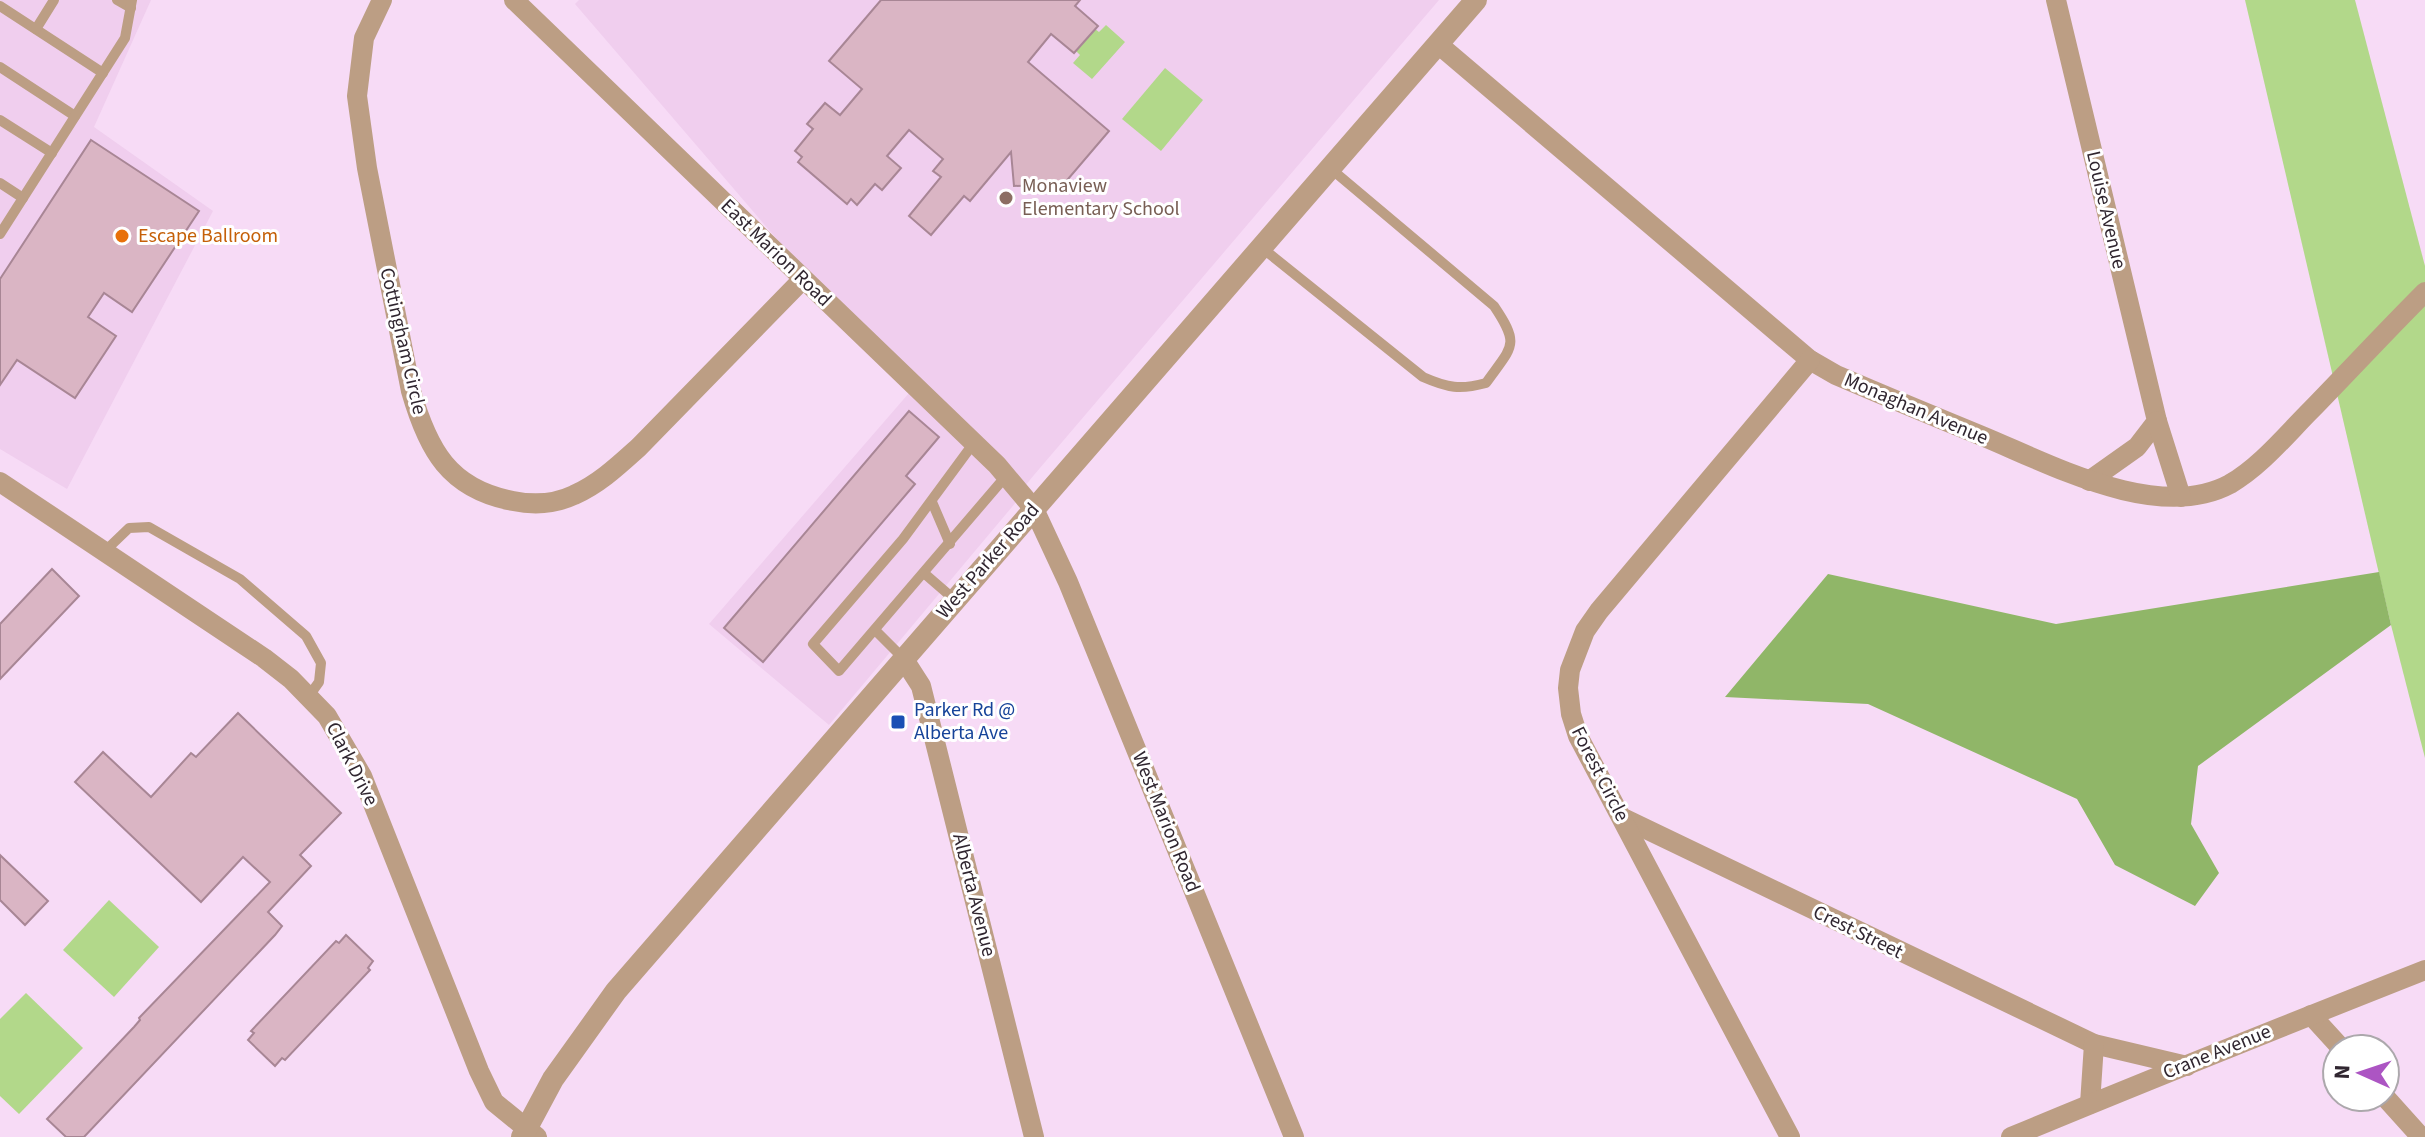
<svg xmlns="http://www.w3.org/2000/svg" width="2425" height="1137" font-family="'Source Sans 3',sans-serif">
	<rect width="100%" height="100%" fill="#f7dbf6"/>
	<!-- built -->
	<g fill="#f0ceee">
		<path d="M0,0h151l-57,127 119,84 -146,278 -67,-40z"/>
		<path d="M579,0h860l-405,475 -14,17 2,3 -193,230 -120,-101 200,-231 -334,-389z"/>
	</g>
	<!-- green -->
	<g fill="#b2d88a">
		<path d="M2245,0h110l70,266v492l-34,-133z"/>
		<path d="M1106,25l19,17 -33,37 -19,-16 7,-8 -4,-4 19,-22 4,3z"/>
		<path d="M1165,68l38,32 -42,51 -39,-32z"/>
		<path d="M109,900l50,47 -45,50 -51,-47z"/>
		<path d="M26,993l57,55 -64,66 -19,-18v-77z"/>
	</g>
	<!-- forest -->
	<path fill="#90b668" d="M2379,572l12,53 -193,141 -7,58 28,49 -24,33 -80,-41 -38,-66 -209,-95 -143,-7 103,-123 228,50z"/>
	<!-- building -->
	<g fill="#dab5c4" stroke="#a88695" stroke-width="2">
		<path d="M881,0h199l-5,6 23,20 -24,27 -23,-19 -23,28 81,69 -52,61 -14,-7 -29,1 -3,-34 -41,49 -6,-5 -33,39 -22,-19 32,-39 -8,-6 10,-12 -34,-29 -22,26 14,12 -19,22 -7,-6 -18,21 -6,-6 -4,5 -49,-42 4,-5 -7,-6 18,-22 -6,-5 18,-21 15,12 22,-26 -33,-28z"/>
		<path d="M91,140l108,71 -67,101 -28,-19 -16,24 28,19 -41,62 -58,-38 -17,25v-106z"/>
		<path d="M909,411l30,26 -33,39 9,8 -152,178 -39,-34z"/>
		<path d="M52,569l27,27 -79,83v-55z"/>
		<path d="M238,713l103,100 -41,42 11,11 -43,46 14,14 -7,9 -191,202h-18l-19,-18 87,-92 6,-7 -1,-2 131,-136 -27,-25 -42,45 -126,-120 28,-30 48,45 40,-44 5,4z"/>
		<path d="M0,855l48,46 -23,24 -25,-25z"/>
		<path d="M346,935l27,26 -5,7 2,2 -85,90 -3,-2 -7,8 -27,-26 6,-7 -3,-2 85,-90 3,2z"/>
	</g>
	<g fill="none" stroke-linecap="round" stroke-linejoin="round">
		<!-- service -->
		<g stroke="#bc9e84" stroke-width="10">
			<path d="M117,0l14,8"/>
			<path d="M0,6l103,67"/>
			<path d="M36,29l18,-29"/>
			<path d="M0,67l75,49"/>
			<path d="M0,120l52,33"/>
			<path d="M0,183l23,15"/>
			<path d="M0,234l125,-196 7,-38"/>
			<path d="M1261,247l162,130c25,11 37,13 63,6 26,-37 35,-37 8,-77l-164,-138"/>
			<path d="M973,444l-70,95 -90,105 26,27 167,-195"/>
			<path d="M932,502l18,42"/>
			<path d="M104,552l25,-24 20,-1 91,52 66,57 15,27 -2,19 -10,14"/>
			<path d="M925,574l30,26"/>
			<path d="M875,630l28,28"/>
		</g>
		<!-- minor -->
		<g stroke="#bc9e84" stroke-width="20">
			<path d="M382,0l-18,38 -7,58 10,72 44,223c17,59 38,98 102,110 20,4 42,3 61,-6 25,-11 45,-30 65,-48l164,-168"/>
			<path d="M514,0l483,465 37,44 34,73 226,555"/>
			<path d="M2056,0l101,421 -20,26 -48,34"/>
			<path d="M1438,44l372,316 26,15c49,21 97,41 146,61 68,28 176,87 248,48 31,-18 56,-49 81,-74 38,-39 75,-79 114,-118"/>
			<path d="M2157,421l24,76"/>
			<path d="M0,482l264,176 27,21 36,37 35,60 117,295 15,31 43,35"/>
			<path d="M903,658l18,28 113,451"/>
			<path d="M1623,818l471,226 93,22"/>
			<path d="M2311,1015l31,34"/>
			<path d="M2385,1097l36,40"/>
			<path d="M2090,1104l4,-60"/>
			<path d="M1790,1137l-212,-401 -7,-22 -3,-26 2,-18 15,-39 14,-20 211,-251"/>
			<path d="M2011,1137c137,-57 275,-112 414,-167"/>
		</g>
		<!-- tertiary -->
		<path stroke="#bc9e84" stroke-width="22" d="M522,1137l31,-58 63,-88 860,-991"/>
	</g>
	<!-- markers -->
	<circle fill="#8d6e63" stroke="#fff" stroke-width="3" cx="1006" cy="198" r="8"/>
	<circle fill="#e8710a" stroke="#fff" stroke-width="3" cx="122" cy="236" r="8"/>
	<rect fill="#1a4fb4" stroke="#fff" stroke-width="3" x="890" y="714" width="16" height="16" rx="4"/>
	<g text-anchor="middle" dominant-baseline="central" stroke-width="6" stroke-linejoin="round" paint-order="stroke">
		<!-- education labels -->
		<g font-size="20" fill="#785e54" stroke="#fff" text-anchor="start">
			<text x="1022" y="186">Monaview<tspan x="1022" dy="23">Elementary School</tspan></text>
		</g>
		<!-- street labels -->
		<g font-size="20" fill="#302630" stroke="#fff">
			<text transform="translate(2106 210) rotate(77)">Louise Avenue</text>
			<text transform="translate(776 253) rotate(44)">East Marion Road</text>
			<text transform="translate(403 341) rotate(77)">Cottingham Circle</text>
			<text transform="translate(1916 409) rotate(23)">Monaghan Avenue</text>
			<text transform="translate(988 561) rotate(-49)">West Parker Road</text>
			<text transform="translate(352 764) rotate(63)">Clark Drive</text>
			<text transform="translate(1600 774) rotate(63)">Forest Circle</text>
			<text transform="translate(1166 822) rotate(68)">West Marion Road</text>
			<text transform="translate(974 895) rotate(76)">Alberta Avenue</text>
			<text transform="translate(1858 932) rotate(26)">Crest Street</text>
			<text transform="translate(2217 1052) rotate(-22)">Crane Avenue</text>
		</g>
		<!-- food labels -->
		<g font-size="20" fill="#c56008" stroke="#fff" text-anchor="start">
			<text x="138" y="236">Escape Ballroom</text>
		</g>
		<!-- transit labels -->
		<g font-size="20" fill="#164399" stroke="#fff" text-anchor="start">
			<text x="914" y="710">Parker Rd @<tspan x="914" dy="23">Alberta Ave</tspan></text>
		</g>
	</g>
	<!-- north arrow -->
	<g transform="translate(2361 1073) rotate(273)"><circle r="38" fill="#ffffff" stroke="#aca8ac" stroke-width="2"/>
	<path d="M0-6L14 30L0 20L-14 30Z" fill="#ac55c3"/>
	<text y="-12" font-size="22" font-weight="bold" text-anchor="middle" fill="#302630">N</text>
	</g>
</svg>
